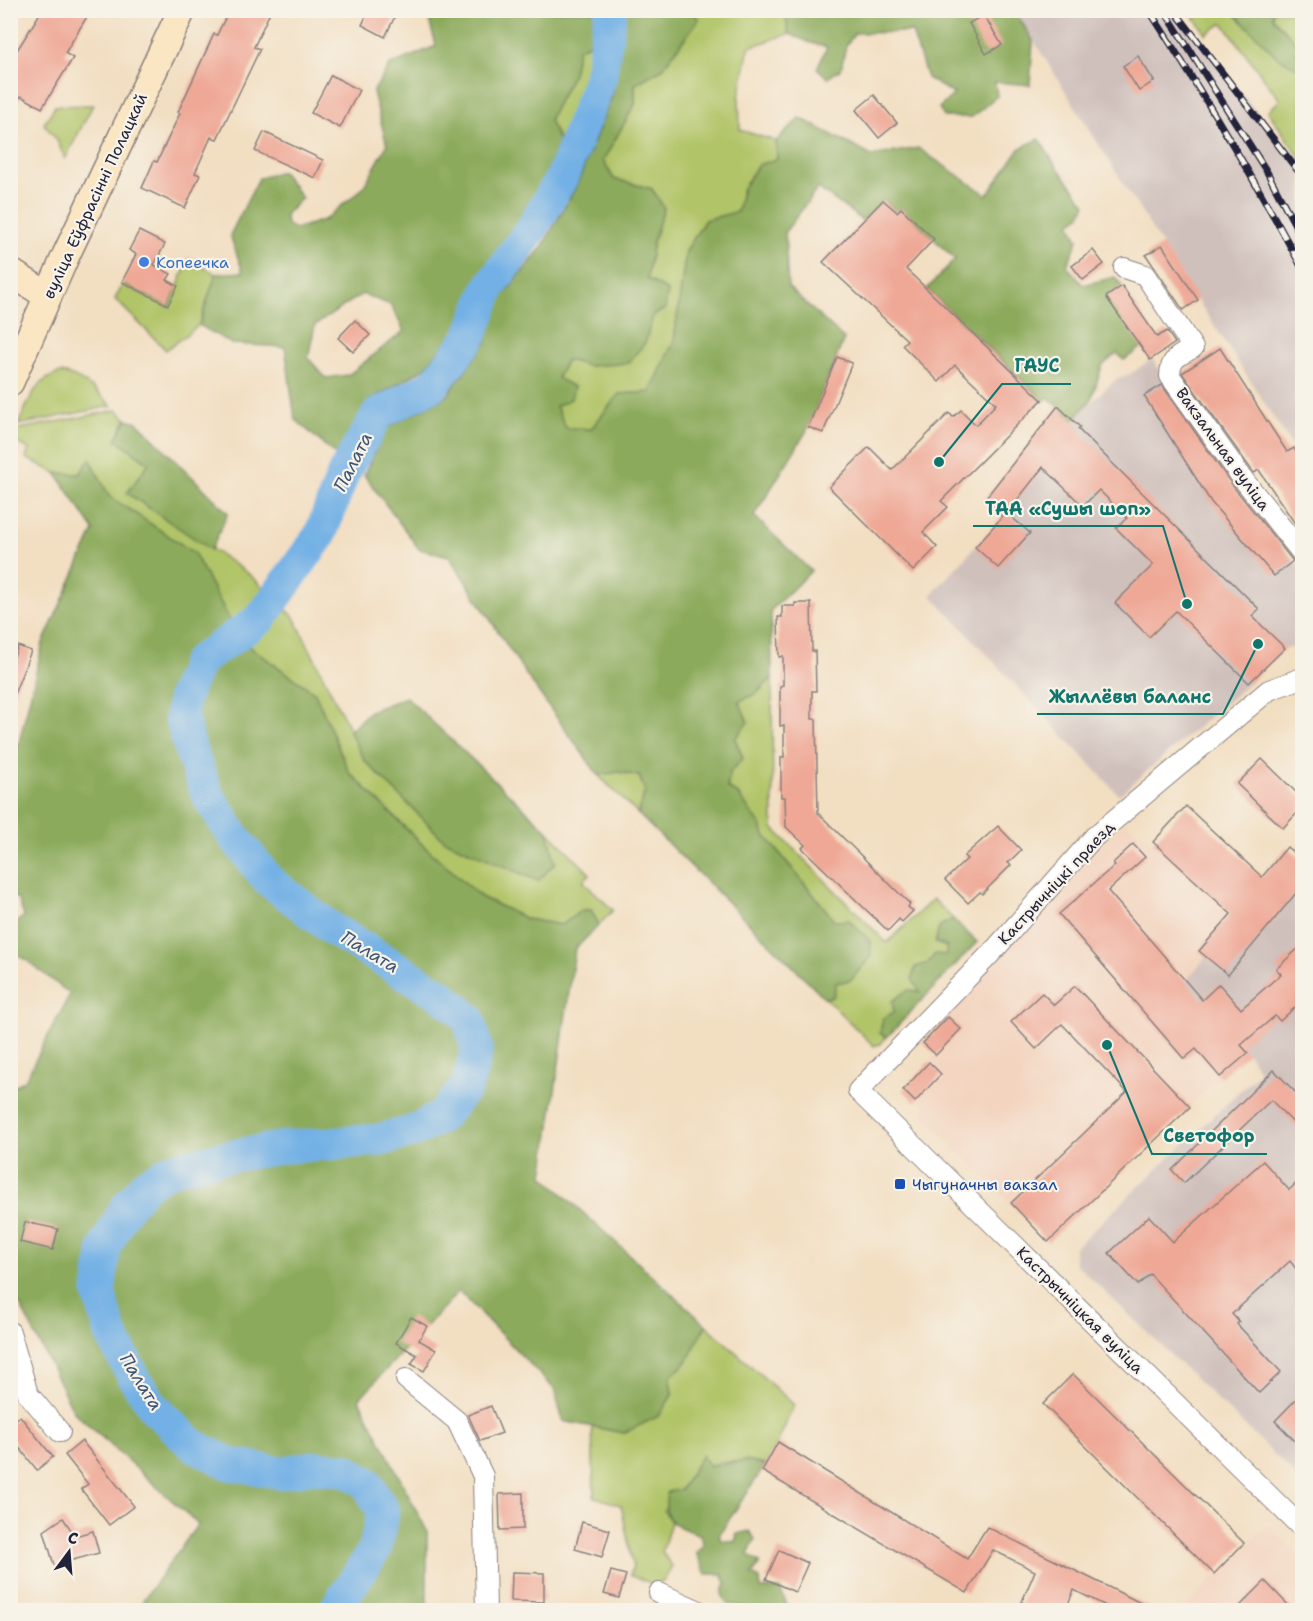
<svg xmlns="http://www.w3.org/2000/svg" width="1313" height="1621" font-family="'Shantell Sans',sans-serif">
	<rect width="100%" height="100%" fill="#f7f3e8"/>
	<filter id="ink" filterUnits="userSpaceOnUse"><feTurbulence type="fractalNoise" baseFrequency=".0167" numOctaves="2"/><feDisplacementMap in="SourceGraphic" scale="12" xChannelSelector="R" yChannelSelector="G"/><feConvolveMatrix kernelMatrix="1 2 1 2 8 2 1 2 1" color-interpolation-filters="sRGB"/></filter>
	<filter id="wash" filterUnits="userSpaceOnUse"><feTurbulence type="fractalNoise" baseFrequency=".008" numOctaves="4" result="noise"/><feDisplacementMap in="SourceGraphic" scale="24" xChannelSelector="R" yChannelSelector="G"/><feGaussianBlur stdDeviation="1.35" result="paint"/><feColorMatrix in="noise" values="0 0 0 0 0 0 0 0 0 0 0 0 0 0 0 0 0 1.4 0 .05"/><feComposite in="paint" operator="in"/></filter>
	<g filter="url(#wash)">
		<rect width="100%" height="100%" fill="#f2dec1"/>
		<!-- built -->
		<g fill="#f3d4bf">
			<path d="M1125,822l28,20 79,71 -33,38 7,6 -4,43 46,53 -28,24 -172,165 -126,-128 5,-6 -9,-9 -3,3 -12,-12 32,-35 -12,-12 182,-203z"/>
			<path d="M1268,1525l34,34v51h-121z"/>
		</g>
		<!-- industrial -->
		<g fill="#cfc0bb">
			<path d="M1015,11h159l128,156v294l-140,-216z"/>
			<path d="M1152,359l81,127 69,84v76l-17,2 -36,35 -130,112 -188,-200 76,-83 43,-54 29,-30 -6,-8 43,-41 14,-5z"/>
			<path d="M1287,847l15,13v621l-227,-218 -1,-15 186,-176 -12,-19 -62,-72 20,-24 -7,-6z"/>
		</g>
		<!-- green -->
		<g fill="#b1c468" stroke="#6a7352" stroke-width="1.5">
			<path d="M690,11h101l-5,7 3,16 -40,13 -10,50 1,33 36,11 1,18 -34,29 -6,24 -32,8 -19,31 -12,90 -24,52 -31,1 -28,35 -25,-1 -10,-22 15,-7 -14,-20 10,-19 22,6 56,-23 8,-27 -6,-37 6,-38 10,-33 -11,-19 -38,-10 -11,-18 32,-57v-20l27,-15 37,-50z"/>
			<path d="M1190,11h42l46,46 24,13v91l-34,-50 12,-11 -57,-77 -17,11z"/>
			<path d="M1273,11h29v38l-29,-31z"/>
			<path d="M596,40l-9,35 -28,66 -10,-21 24,-47 5,-24z"/>
			<path d="M93,105l-28,54 -8,-19 -13,-16 11,-18z"/>
			<path d="M189,259l27,15 -17,51 -33,25 -51,-51 8,-15 46,23z"/>
			<path d="M61,373c20,3 37,19 51,33l-94,19c11,-23 16,-46 43,-52z"/>
			<path d="M117,410l10,9 -10,20 32,24 -21,30 121,81 45,43 71,144 190,102 -7,-32 42,43 -7,7 30,29 -14,15 -8,-15h-9l-20,15 -36,-6 -45,-22 -55,-49 -77,-76 -34,-79 -74,-52 -47,-88 -85,-57 -19,-37 -9,15 -25,-1 -30,-15 3,-9 -18,-9 4,-10z"/>
			<path d="M772,678l1,150 114,115 46,-44 20,20 -13,7 -5,17 12,4 -1,9 -26,36 -26,20 -14,21 7,4 -7,7 -6,2 -49,-48 8,-1 3,-15 15,-2 20,-24 -36,-35 -108,-132 3,-17 13,-14 -8,-19 3,-38 18,-7z"/>
			<path d="M619,772l20,4 6,15 -7,23 -40,-39z"/>
			<path d="M706,1325l88,80 -16,37 -13,23c-14,-3 -43,-6 -56,1 -18,10 -32,28 -45,44l7,12 -9,30 10,14 -8,15 -9,4 -25,-10 3,-9 -12,-61 -27,-8 -2,-70 32,6 48,-38 -2,-18 16,-14z"/>
		</g>
		<!-- forest -->
		<g fill="#8caa5c" stroke="#57664c" stroke-width="1.5" fill-rule="evenodd">
			<path d="M791,10l224,1 18,30 -3,44 -35,-3 2,14 -25,21h-28l-5,-9 15,-14 -27,-16 -15,-46 -57,1 -9,12 -5,24 -13,9 -11,-10 10,-21 -16,-4 -22,-9 -3,-16z"/>
			<path d="M427,11h173l-4,29 -18,9 -5,24 -24,47 10,21 -11,29 -28,52 -45,59 -18,48 -33,40 -54,31 -32,57 -43,-38 -10,-72 -53,-3 -33,-19 17,-51 27,-2 -13,-37 29,-57 23,-7 20,27 -17,17 2,10 8,4 29,-9 39,-32 24,-43 -14,-53 17,-27 46,-19zM362,294l29,11 13,26 -56,44 -22,3 -18,-20 7,-33z"/>
			<path d="M623,11h67l9,8 -37,50 -27,15v20l-32,57 11,18 38,10 12,19 -11,33 -6,38 21,12 -3,18 -12,7 -8,27 -17,20 -39,3 -22,-6 -10,18 17,9 -3,12 -15,7 10,22 25,1 28,-35 31,-2 24,-51 12,-90 19,-31 32,-8 6,-24 15,-23 19,-6 -1,-18 24,-23 72,38 46,-8 69,47 33,-47 19,-9 15,24 32,41 -6,12 -10,7 8,17 -11,26 16,19 32,-8 7,9 -15,11 35,50 -18,13 -7,-7 -15,13 -11,34 -18,20 -25,-23 -4,4 -117,-112 28,-30 -54,-51 -4,4 -14,-12 -20,21 -45,-33 -33,44 3,55 56,52 -38,93 -52,84 57,55 -40,39 1,68 -16,16 -17,7 9,21 -13,17 8,19 -13,14 -3,16 10,5 25,34 1,6 72,88 14,-1 22,22v14l-20,24 -15,3 -3,14 -8,1 -187,-184 7,-23 -6,-15 -20,-4 -21,3 -71,-99 -78,-120 -30,-7 -55,-74 22,-47 61,-32 39,-54 7,-34 49,-61 35,-62 36,-92z"/>
			<path d="M1232,11h41v7l29,31v21l-24,-12z"/>
			<path d="M127,419l10,3 91,91 -17,37 -84,-57 22,-30 -33,-24z"/>
			<path d="M90,459l19,37 85,57 47,88 74,52 34,79 77,76 55,49 45,22 36,6 20,-15h9l8,15 -24,24 -32,227 163,149 -20,38 -16,14 2,18 -13,21 -35,17 -61,-12 -9,-32 -95,-98 -100,108 68,132v79h-284v-10l55,-76 -124,-112 -54,-107 -9,-10v-207l14,-8 45,-86 -45,-35 -14,-8c0,-20 -4,-22 13,-35l-6,-17 -7,-3v-132l4,-5 28,-116 51,-113 -38,-57 24,1z"/>
			<path d="M406,697l142,134 7,32 -17,18 -94,-41 -79,-79 -16,-30 21,-20z"/>
			<path d="M953,919l24,23 -90,95 -7,-4 3,-15 11,-6 -2,-11 16,-11 12,2 -8,-13 3,-12 13,-4 7,-9 11,1 1,-8 -12,-5 5,-16z"/>
			<path d="M702,1455l8,11 36,-5 19,4 -46,70 2,5 14,2 2,-8 12,-3 6,8 -7,16 12,8 -8,12 8,4 1,10h19l7,16 -5,4 -8,-2 -11,3 -36,-6 -5,-10 4,-11 -4,-9h-16l-10,-21 8,-8 -4,-10c-26,-11 -38,-10 -33,-43l14,-3z"/>
		</g>
		<g fill="none" stroke-linecap="round" stroke-linejoin="round">
			<!-- river -->
			<path stroke="#72b0e5" stroke-width="33" d="M335,1610l40,-61 8,-38 -16,-28 -21,-13 -32,-3 -33,6 -51,-9 -37,-19 -37,-35 -20,-29 -25,-47 -12,-42 6,-45 20,-38 21,-25 26,-15 48,-11 65,-11 95,-7 35,-9 27,-15 25,-30 10,-37 -8,-30 -26,-23 -111,-67 -63,-48 -37,-47 -25,-40 -16,-43 -10,-34 3,-21 15,-35 61,-42 60,-84 24,-63 34,-58 55,-29 37,-48 19,-49 43,-60 30,-51 38,-98 11,-69"/>
		</g>
		<g id="blocks">
			<!-- building -->
			<g fill="#efa896">
				<path d="M42,10h49l-26,43 8,5 -31,50 -21,-12 -11,17v-64l6,3z"/>
				<path d="M229,10h42l-17,37 6,2 -43,90 -6,-2 -16,36 5,2 -15,33 -43,-20 12,-27 3,1 23,-49 -2,-1 36,-78 3,1z"/>
				<path d="M369,10h29l-13,27 -23,-12z"/>
				<path d="M984,15l18,30 -16,9 -17,-31z"/>
				<path d="M1138,56l16,25 -15,10 -16,-25z"/>
				<path d="M331,75l28,15 -19,38 -29,-15z"/>
				<path d="M874,95l23,28 -18,15 -23,-28z"/>
				<path d="M264,132l59,28 -8,18 -60,-27z"/>
				<path d="M883,200l14,12 4,-4 33,31 -28,30 136,131 -101,101 7,6 -25,25 14,15 -24,24 -84,-84 40,-40 23,23 57,-57 4,4 8,-7 15,15 20,-21 -41,-39 -16,17 -37,-37 5,-5 -84,-78z"/>
				<path d="M139,231l26,13 -11,21 17,9 -4,6 11,6 -10,19 -46,-23 14,-28 -7,-4z"/>
				<path d="M1162,245l36,55 -15,10 -37,-55z"/>
				<path d="M1093,250l11,14 -21,16 -11,-14z"/>
				<path d="M1122,286l35,51 10,-6 8,12 -25,17 -44,-63z"/>
				<path d="M355,320l15,15 -17,17 -15,-14z"/>
				<path d="M1220,348l67,104 7,-4 8,14v72l-43,-64 -5,3 -1,-1 -71,-99z"/>
				<path d="M837,357l15,6 -29,70 -15,-6z"/>
				<path d="M1162,385l71,101 60,75 -19,15 -63,-74 -67,-106z"/>
				<path d="M1058,406l22,21 -2,2 181,180 -7,7 33,32 -36,35 -73,-72 -27,26 -34,-34 38,-38 -37,-37 11,-10 -28,-28 -16,16 -40,-39 -36,46 23,20 -32,35 -23,-21 27,-30 -18,-17z"/>
				<path d="M795,603h16l1,48h3l1,40h-4v28h4l2,94 92,91 -2,3 5,4 -11,11 -3,-3 -11,12 -86,-83 3,-3 -19,-18 -1,-30h-4v-40h3v-32l-4,1v-40l3,-1v-29l-4,1 -1,-40h4v-11h13z"/>
				<path d="M18,646l13,5 -20,51 -1,-35z"/>
				<path d="M1262,759l40,39v10l-19,20 -46,-44z"/>
				<path d="M1186,806l76,71 25,-30 15,13v26l-74,89 -29,-24 32,-37 -78,-72z"/>
				<path d="M998,826l23,24 -13,13 3,2 -29,29 -2,-2 -12,11 -23,-23 22,-21 -3,-3z"/>
				<path d="M1133,844l12,13 -37,34 94,109 17,-16 22,25 40,-35 -5,-5 26,-24v56l-22,20 -5,-5 -34,29 7,8 -28,24 -24,-28 -12,10 -125,-145 56,-49 -2,-2z"/>
				<path d="M1075,986l115,121 -142,135 -37,-39 116,-111 -65,-68 -26,25 -25,-27 31,-29 12,12z"/>
				<path d="M948,1017l13,12 -25,26 -13,-12z"/>
				<path d="M929,1062l12,12 -26,28 -12,-12z"/>
				<path d="M1274,1070l21,22 7,-8v48l-31,-32 -87,83 -12,-13z"/>
				<path d="M1263,1161l26,29 13,-12v98l-12,-15 -58,53 7,8 -2,2 44,48 -22,21 -109,-119 -12,11 -29,-32 40,-37 24,26z"/>
				<path d="M25,1222l33,7 -5,21 -33,-8z"/>
				<path d="M411,1317l16,9 -8,14 17,10 -12,21 -13,-7 6,-9 -21,-12z"/>
				<path d="M1073,1374l171,169 -30,31 -171,-170z"/>
				<path d="M1302,1393v55l-27,-27z"/>
				<path d="M491,1406l11,27 -22,8 -12,-26z"/>
				<path d="M20,1416l33,41 -16,13 -27,-34v-13z"/>
				<path d="M82,1441l52,65 -25,19 -28,-36 7,-5 -23,-29z"/>
				<path d="M778,1442l189,117 20,-32 170,84h-41l-42,-21 -9,21h-47l17,-40 -42,-21 -26,43 -205,-122z"/>
				<path d="M523,1493v36l-23,1 -1,-36z"/>
				<path d="M63,1518l12,18 18,-5 6,22 -45,12 -10,-34z"/>
				<path d="M582,1522l28,8 -8,27 -27,-8z"/>
				<path d="M779,1550l29,13 -13,29 -29,-13z"/>
				<path d="M611,1571l15,4 -7,23 -15,-4z"/>
				<path d="M512,1572l32,1v29l-33,-1z"/>
				<path d="M1265,1581l29,30h-59z"/>
			</g>
		</g>
	</g>
	<g filter="url(#ink)">
		<use href="#blocks" fill-opacity="0" stroke="#8a807e" stroke-width="1.5"/>
		<g fill="none" stroke-linecap="round" stroke-linejoin="round">
			<defs>
				<g id="minor">
					<path d="M1124,268l21,7 48,73c-14,8 -23,10 -23,28l73,103 59,74"/>
					<path d="M1302,678l-33,12 -175,147 -98,111 -138,143 444,437"/>
					<path d="M10,1332l18,62 32,38"/>
					<path d="M406,1379l51,42 26,55 3,134"/>
					<path d="M659,1593l38,17"/>
				</g>
				<g id="secondary">
					<path d="M10,272l38,24"/>
					<path d="M10,382l56,-127 116,-245"/>
				</g>
			</defs>
			<!-- minor casing -->
			<use href="#minor" stroke="#8a807e" stroke-width="22"/>
			<!-- secondary casing -->
			<use href="#secondary" stroke="#8a807e" stroke-width="30"/>
			<!-- minor -->
			<use href="#minor" stroke="#fff" stroke-width="20"/>
			<!-- secondary -->
			<use href="#secondary" stroke="#fbe6c4" stroke-width="27"/>
			<defs>
				<g id="rail">
					<path d="M1149,10c55,85 106,170 153,258"/>
					<path d="M1164,10l103,162 35,66"/>
					<path d="M1174,10l128,166"/>
				</g>
			</defs>
			<!-- rail casing -->
			<use href="#rail" stroke="#22223b" stroke-width="7"/>
			<!-- rail -->
			<use href="#rail" stroke="#f7f3e8" stroke-width="4.5" stroke-dasharray="14" stroke-linecap="butt"/>
		</g>
	</g>
	<!-- markers -->
	<circle fill="#3f7fe0" stroke="#f7f3e8" stroke-width="2" cx="144" cy="262" r="6"/>
	<rect fill="#1a4fb4" stroke="#f7f3e8" stroke-width="2" x="894" y="1178" width="12" height="12" rx="3"/>
	<g text-anchor="middle" dominant-baseline="central" stroke-width="4.5" stroke-linejoin="round" paint-order="stroke">
		<!-- street labels -->
		<g font-size="16" fill="#22223b" stroke="#f7f3e8">
			<text transform="translate(95 196) rotate(-65)">вуліца Еўфрасінні Полацкай</text>
			<text transform="translate(1223 449) rotate(54)">Вакзальная вуліца</text>
			<text transform="translate(1056 883) rotate(-47)">Кастрычніцкі праезд</text>
			<text transform="translate(1080 1310) rotate(45)">Кастрычніцкая вуліца</text>
		</g>
		<!-- shop labels -->
		<g font-size="16" fill="#366cbe" stroke="#f7f3e8" text-anchor="start">
			<text x="156" y="262">Копеечка</text>
		</g>
		<!-- transit labels -->
		<g font-size="16" fill="#164399" stroke="#f7f3e8" text-anchor="start">
			<text x="912" y="1184">Чыгуначны вакзал</text>
		</g>
		<!-- water labels -->
		<g font-size="18" font-style="italic" fill="#3e5476" stroke="#f7f3e8">
			<text transform="translate(353 462) rotate(-63)">Палата</text>
			<text transform="translate(370 952) rotate(31)">Палата</text>
			<text transform="translate(141 1382) rotate(58)">Палата</text>
		</g>
	</g>
	<!-- callouts -->
	<path fill="none" stroke="#0f766e" stroke-width="2" d="M939 462L1002 384H1071M1187 604L1163 526H973M1258 644L1223 714H1037M1107 1045L1152 1154H1267"/>
	<g fill="#0f766e" stroke="#f7f3e8" stroke-width="2">
		<circle cx="939" cy="462" r="6"/>
		<circle cx="1187" cy="604" r="6"/>
		<circle cx="1258" cy="644" r="6"/>
		<circle cx="1107" cy="1045" r="6"/>
	</g>
	<g font-size="18" text-anchor="middle" font-weight="bold" fill="#0f766e" stroke="#f7f3e8" stroke-width="4.5" stroke-linejoin="round" paint-order="stroke">
		<text x="1037" y="372">ГАУС</text>
		<text x="1068" y="515">ТАА «Сушы шоп»</text>
		<text x="1130" y="703">Жыллёвы баланс</text>
		<text x="1209" y="1142">Светофор</text>
	</g>
	<!-- margin -->
	<rect width="1313" height="1621" fill="none" stroke="#f7f3e8" stroke-width="36"/>
	<!-- north arrow -->
	<g transform="translate(69 1552) rotate(16)" stroke="#f7f3e8" stroke-width="4.5" paint-order="stroke">
	<path d="M0-4.5L10 22L0 15L-10 22Z" fill="#22223b"/>
	<text y="-9" font-size="16" font-weight="bold" text-anchor="middle" fill="#22223b">С</text>
	</g>
</svg>
